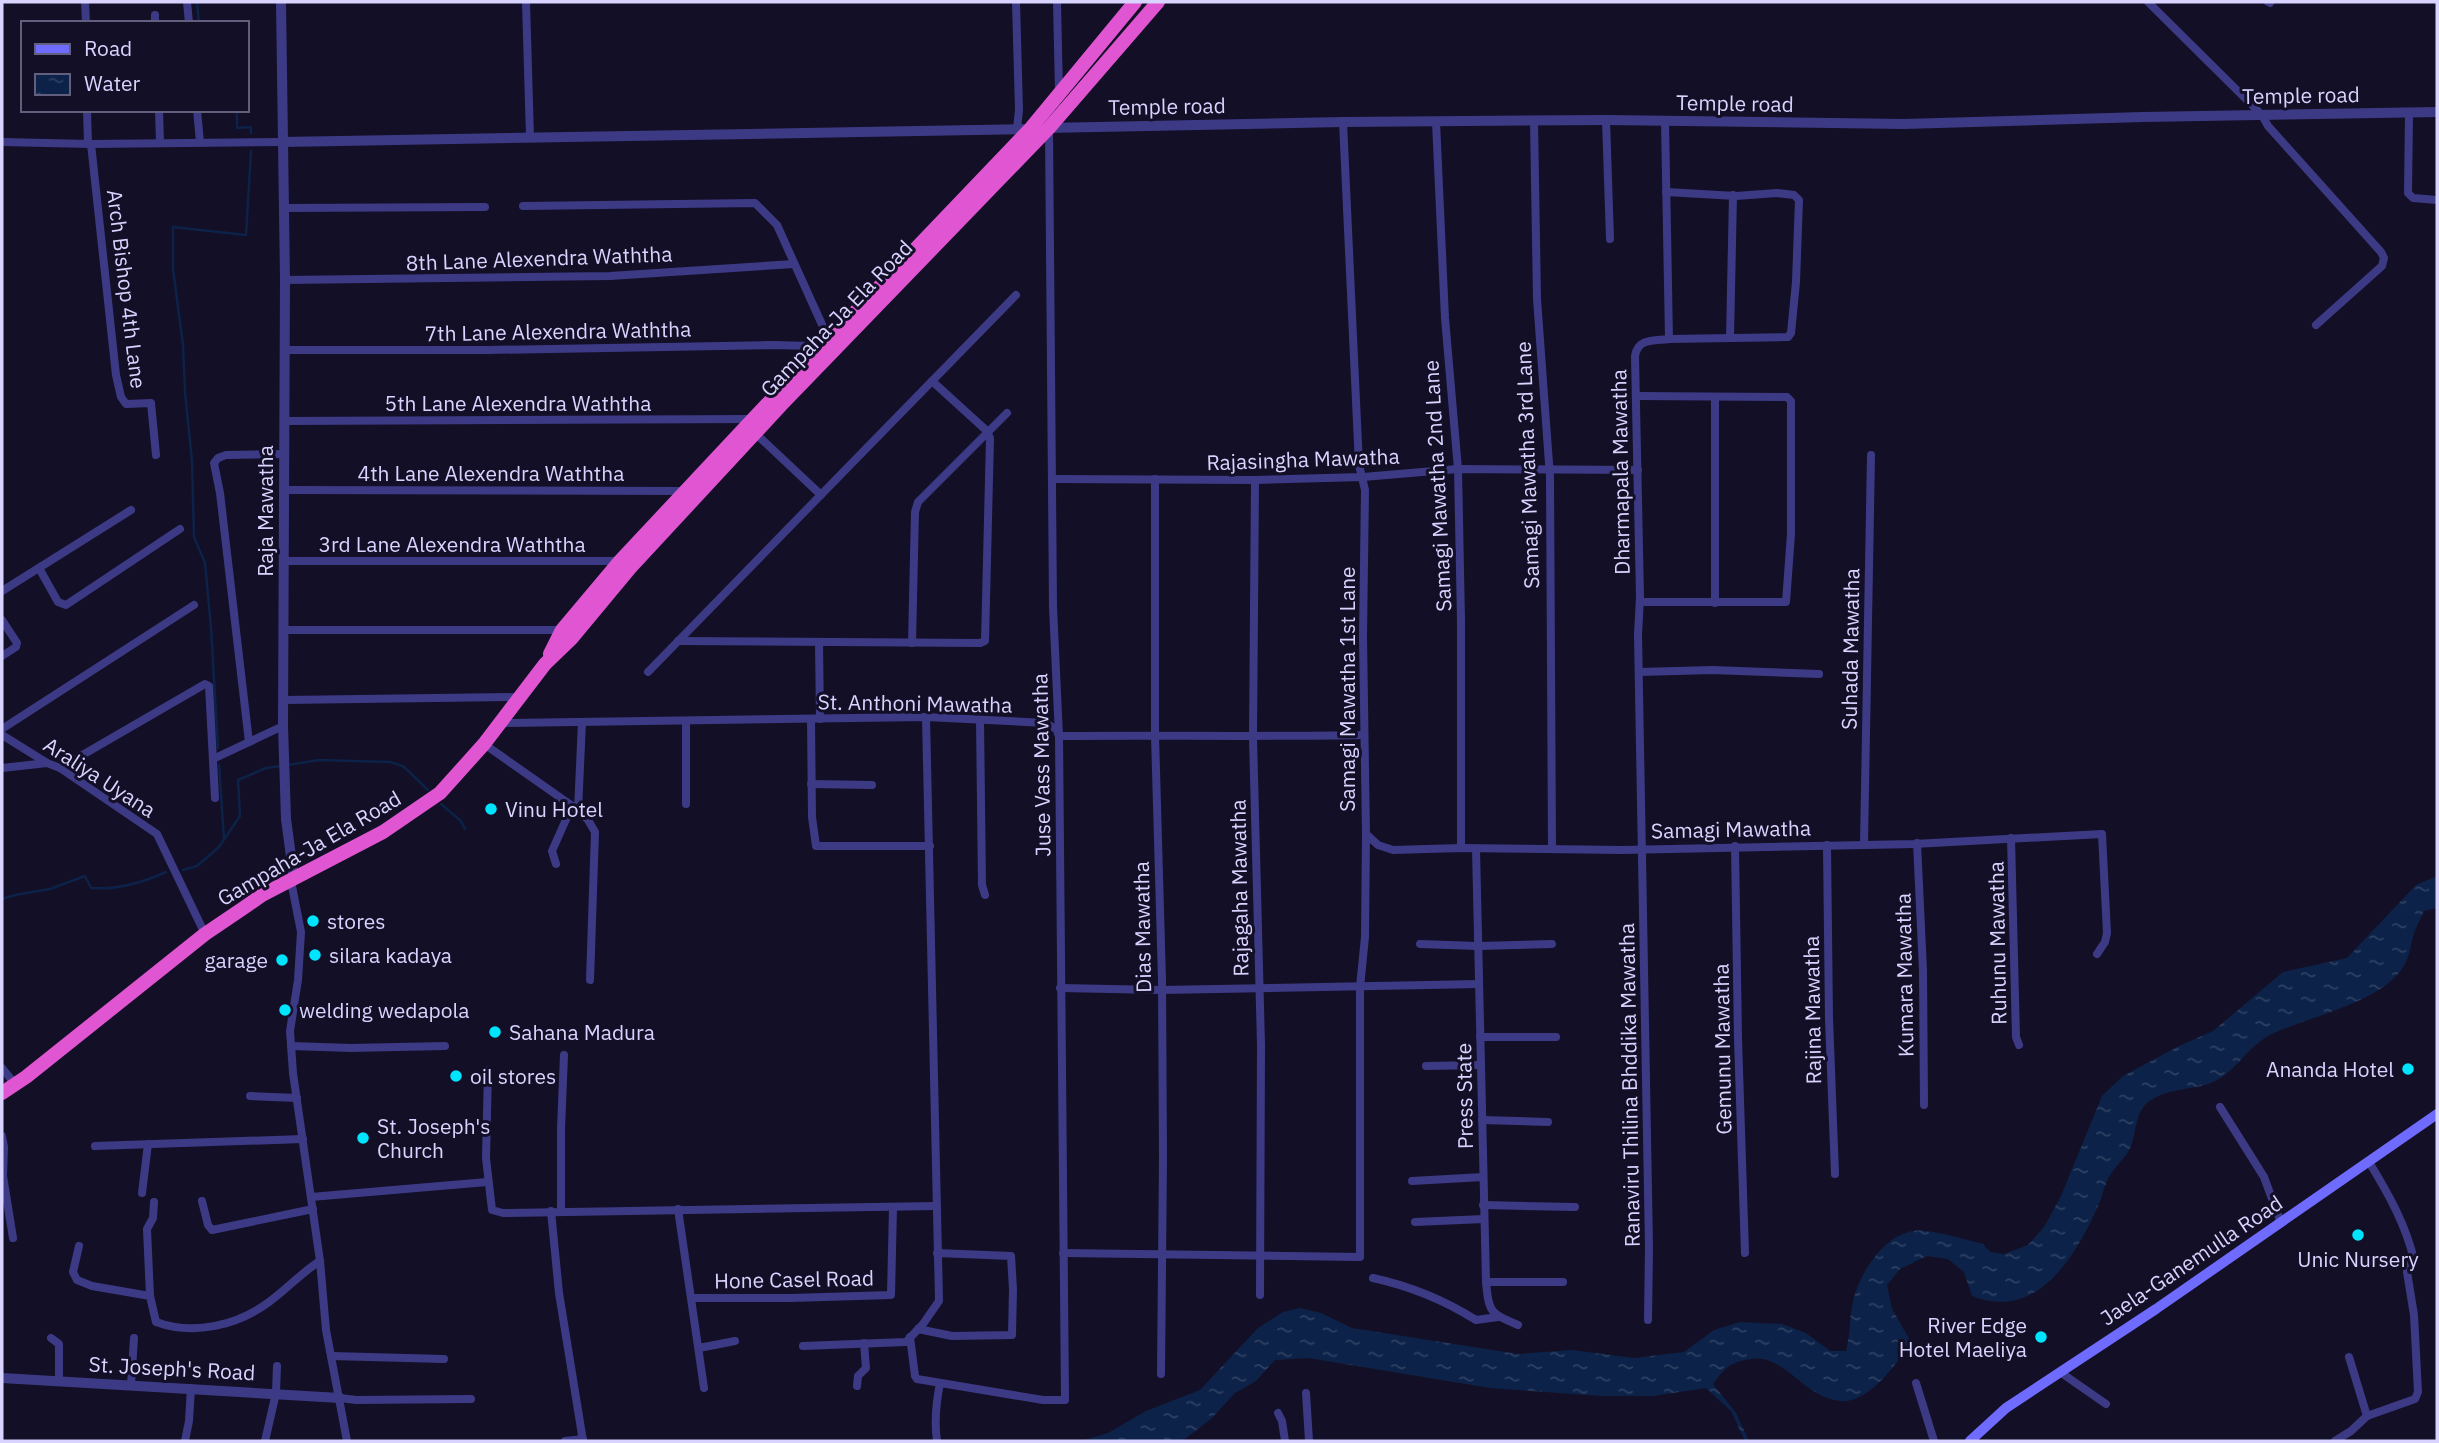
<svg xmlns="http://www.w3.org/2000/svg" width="2439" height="1443" font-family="'IBM Plex Sans',sans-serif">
	<defs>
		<pattern id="water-ripples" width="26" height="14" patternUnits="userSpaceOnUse" patternTransform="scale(1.75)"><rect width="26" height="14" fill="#0c2248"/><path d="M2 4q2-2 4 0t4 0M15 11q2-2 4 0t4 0" fill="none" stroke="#2f4163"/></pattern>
	</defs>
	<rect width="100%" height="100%" fill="#130f26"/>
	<!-- water -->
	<path fill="url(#water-ripples)" d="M2437,876v32l-13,3c-3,6 -6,13 -9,19 -5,16 -5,31 -17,44 -27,31 -91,43 -128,61 -24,12 -35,40 -62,49 -21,7 -47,4 -64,22 -8,9 -9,29 -13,40 -5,13 -19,22 -24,35 -4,8 -5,17 -9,25 -22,50 -61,116 -126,90l-8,-24 -16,-13 -21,-3 -27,13 -13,16 5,24 19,33c-14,21 -42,62 -71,59 -36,-3 -55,-47 -89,-42 -21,3 -26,9 -38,25l23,29 13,28h-4l-14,-30 -25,-23 -53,8h-51l-112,-8 -182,-30 -33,2 -19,21 -21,12 -23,25 -27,21 -8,2h-96l27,-8 38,-22 54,-21 58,-62 25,-16 17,-4 21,5 31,15 166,26 54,-4 62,8 50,-6 30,-22 26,-8 42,2 24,9 24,18h16c5,-18 3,-37 8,-54 8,-27 30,-61 59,-66 14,-3 54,9 70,13l7,8 14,2 24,-9 16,-18 17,-31 41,-100 21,-20 56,-30 34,-15 70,-59 64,-14 69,-73z"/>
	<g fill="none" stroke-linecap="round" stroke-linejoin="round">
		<!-- stream -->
		<g stroke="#0c2248" stroke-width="2.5">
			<path d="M197,2l2,21"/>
			<path d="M237,110v18l14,-1v6"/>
			<path d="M218,748l-7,-120 -6,-65 -11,-26 -2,-76 -7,-69 -2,-47 -10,-76v-42l73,8 5,-84"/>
			<path d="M219,765l5,74"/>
			<path d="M288,765l31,-5 71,2 13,4 25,24"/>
			<path d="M441,804l20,17 4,8"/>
			<path d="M183,870l14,-4 22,-19 21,-31 -2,-36 28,-12 16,-2"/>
			<path d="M2,899l13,-4 35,-6 35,-13 6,12c27,2 51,-5 75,-16"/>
		</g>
		<!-- minor -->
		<g stroke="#3d3a85" stroke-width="8">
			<path d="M85,2l1,21"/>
			<path d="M187,2l2,21"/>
			<path d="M526,2l4,135"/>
			<path d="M1016,2l3,108 -2,19"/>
			<path d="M1057,2l2,91"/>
			<path d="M2148,2l114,113 6,11 113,126 3,6 -2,8 -66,59"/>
			<path d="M2268,2l2,1"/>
			<path d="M155,15v8"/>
			<path d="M87,110l1,34"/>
			<path d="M159,110l1,33"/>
			<path d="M197,110l3,32"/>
			<path d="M2409,113l-1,80 5,5 24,2"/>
			<path d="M1606,120l4,119"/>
			<path d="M1534,121l3,178 13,178 2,372"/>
			<path d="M1436,122l9,196 13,151 3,151v228"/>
			<path d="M2,142l89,2 191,-2"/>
			<path d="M91,144l25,231 5,22 5,7 25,-1 5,52"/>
			<path d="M1666,192l70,4 41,-3 17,2 5,5 -3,82 -5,51 -3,4 -119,2"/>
			<path d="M523,206l232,-3 22,22 52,115"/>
			<path d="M284,208l201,-1"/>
			<path d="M285,280l325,-4 184,-12"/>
			<path d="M1730,338l3,-143"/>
			<path d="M284,350h204l284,-5 40,1 11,4"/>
			<path d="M1637,396l150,1 4,4v133l-5,68h-146"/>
			<path d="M284,421l469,-2"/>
			<path d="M755,433l66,62"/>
			<path d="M1052,479l203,1 108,-3 95,-8 180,1"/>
			<path d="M1155,479v256l7,245 1,178 -2,216"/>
			<path d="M1255,480l-2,258 8,307 -1,250"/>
			<path d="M283,490l403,1"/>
			<path d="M284,561h336"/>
			<path d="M39,568l19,34 8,3 114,-76"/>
			<path d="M2,591l129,-81"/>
			<path d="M1715,603v-206"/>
			<path d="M2,620l15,23 -1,4 -14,9"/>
			<path d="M283,630h279"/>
			<path d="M678,641l302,2 5,-2 5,-203 -3,-7 -55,-50"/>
			<path d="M819,643l1,76"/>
			<path d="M912,643l3,-131 3,-10 89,-89"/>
			<path d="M648,672l368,-377"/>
			<path d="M1639,672l73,-2 107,4"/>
			<path d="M284,700l235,-3"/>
			<path d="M811,719l1,98 4,29h114"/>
			<path d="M980,720l2,165 3,10"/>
			<path d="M686,722v82"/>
			<path d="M501,723l425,-6 120,6 11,7 1,4"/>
			<path d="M2,729l192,-124"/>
			<path d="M2,735l45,28 13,5 97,66 48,100"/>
			<path d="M1059,736c102,-1 203,1 305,-1"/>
			<path d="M249,742l-29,-249 -6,-30 4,-5 8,-3 59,-1"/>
			<path d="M484,744l94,66 10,10 7,12 -5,148"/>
			<path d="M213,759l70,-33"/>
			<path d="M2,768l45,-5"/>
			<path d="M60,768l145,-84 4,2 6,112"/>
			<path d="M811,784l61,1"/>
			<path d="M578,810l4,-88"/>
			<path d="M1366,834l12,11 15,5 68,-2 161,2 292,-6 188,-10 5,99 -2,9 -8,12"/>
			<path d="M2011,838l5,199 3,8"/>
			<path d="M1917,843l6,127 1,135"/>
			<path d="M1864,844l7,-389"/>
			<path d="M1827,845l2,173 6,156"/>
			<path d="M1735,846l3,193 7,214"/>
			<path d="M1476,849l10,433c3,31 4,31 32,43"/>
			<path d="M556,864l-4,-13 20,-45"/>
			<path d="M291,881l10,51 -3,48 -8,51 3,42 27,188 6,69 21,111"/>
			<path d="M1420,944l58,2 74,-2"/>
			<path d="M1060,988l101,2 318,-6"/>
			<path d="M1480,1037h76"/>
			<path d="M291,1046l60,2 94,-2"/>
			<path d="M1426,1066l55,-1"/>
			<path d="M2,1068l13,16"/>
			<path d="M488,1070l-2,88 6,52 11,3 433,-7"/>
			<path d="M250,1096l47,2"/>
			<path d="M2220,1107l44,70 17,46"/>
			<path d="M1482,1120l66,2"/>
			<path d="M2,1136l2,11 -1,29 10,62"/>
			<path d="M95,1146l208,-7"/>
			<path d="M1412,1181l71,-4"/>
			<path d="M142,1193l6,-49"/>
			<path d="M311,1197l176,-15"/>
			<path d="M202,1201l6,24 4,5 101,-21"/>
			<path d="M1483,1205l92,2"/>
			<path d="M678,1209l26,179"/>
			<path d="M551,1211l8,82 24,148"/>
			<path d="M561,1211v-82l3,-74"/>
			<path d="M1415,1222l69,-3"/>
			<path d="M79,1246l-6,26 4,8 15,6 58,10 6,26c38,14 82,3 113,-20 18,-13 32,-29 51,-41"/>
			<path d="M1063,1253l297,4v-270l5,-50 1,-103 -3,-197 2,-147 -6,-25 -16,-343"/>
			<path d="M1373,1278c37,8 71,22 103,42l22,-3"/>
			<path d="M1486,1282h77"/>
			<path d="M150,1296l-3,-67 6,-11 1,-16"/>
			<path d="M692,1298h99l100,-3 2,-88"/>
			<path d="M1648,1320l1,-73 -11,-612 2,-38 -5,-241c3,-18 19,-15 34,-17l-4,-218"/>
			<path d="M918,1329l34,7 60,-1 1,-46 -2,-33 -74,-3"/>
			<path d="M910,1337l5,39 2,3 126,21h22l-6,-664 -6,-129 -4,-477"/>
			<path d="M51,1338l8,6v37"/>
			<path d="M803,1346l103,-4 17,-18 16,-23 -13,-584"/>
			<path d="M699,1348l36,-7"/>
			<path d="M331,1356l113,3"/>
			<path d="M2349,1357l18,59"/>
			<path d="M2060,1372l46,32"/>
			<path d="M1916,1383l18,58"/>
			<path d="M131,1385l3,-47"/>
			<path d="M857,1386l1,-10 8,-8 -2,-25"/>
			<path d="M1306,1393l3,48"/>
			<path d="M340,1398l16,2 115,-1"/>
			<path d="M1278,1413l4,8 3,20"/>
			<path d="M185,1441l4,-20 2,-33"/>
			<path d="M265,1441l11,-48 1,-27"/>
			<path d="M565,1441l18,-2"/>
			<path d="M937,1441c-3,-20 -1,-38 3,-58"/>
			<path d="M2335,1441l16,-10 16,-15 48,-17 3,-7 -4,-77 -7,-43 1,-7 6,-5c-8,-35 -26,-67 -45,-98"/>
		</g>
		<!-- tertiary -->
		<g stroke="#3d3a85" stroke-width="10">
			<path d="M281,2l4,278 -2,446 3,93 8,60"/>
			<path d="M1046,128l297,-6 263,-2 298,4 239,-7 294,-5"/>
			<path d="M282,142l749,-13"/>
			<path d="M2,1378l338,20"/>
		</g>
		<!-- secondary -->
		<path stroke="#6f6bff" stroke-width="10" d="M1970,1441l36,-33 150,-99 281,-195"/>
		<!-- trunk -->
		<g stroke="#e055d1" stroke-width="14">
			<path d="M550,654l12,-24 58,-69 133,-142 278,-291 104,-126"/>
			<path d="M2,1093l24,-16 179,-143 37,-25 20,-14 121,-63 57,-39 44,-49 61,-80 26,-25 59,-71 152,-164 267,-276 109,-126"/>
		</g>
	</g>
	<!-- markers -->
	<g fill="#00e5ff" stroke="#130f26" stroke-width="2.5">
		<circle cx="491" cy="809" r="7"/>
		<circle cx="313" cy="921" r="7"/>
		<circle cx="315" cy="955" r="7"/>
		<circle cx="282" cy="960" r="7"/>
		<circle cx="285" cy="1010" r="7"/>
		<circle cx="495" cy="1032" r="7"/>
		<circle cx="2408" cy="1069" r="7"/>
		<circle cx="456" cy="1076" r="7"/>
		<circle cx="363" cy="1138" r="7"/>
		<circle cx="2358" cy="1235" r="7"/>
		<circle cx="2041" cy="1337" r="7"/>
	</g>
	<g text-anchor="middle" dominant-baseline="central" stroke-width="6" stroke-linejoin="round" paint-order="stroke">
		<!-- street labels -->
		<g font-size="21" fill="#d9d4ff" stroke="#130f26">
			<text transform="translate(2301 95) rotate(-1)">Temple road</text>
			<text transform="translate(1735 103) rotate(1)">Temple road</text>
			<text transform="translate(1167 106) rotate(-1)">Temple road</text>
			<text transform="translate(539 258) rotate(-2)">8th Lane Alexendra Waththa</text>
			<text transform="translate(127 289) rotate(83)">Arch Bishop 4th Lane</text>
			<text transform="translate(836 318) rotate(-46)">Gampaha-Ja Ela Road</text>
			<text transform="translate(558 331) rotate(-1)">7th Lane Alexendra Waththa</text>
			<text x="518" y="403">5th Lane Alexendra Waththa</text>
			<text transform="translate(1303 459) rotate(-2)">Rajasingha Mawatha</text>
			<text transform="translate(1527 465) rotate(-92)">Samagi Mawatha 3rd Lane</text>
			<text transform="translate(1620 472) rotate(-91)">Dharmapala Mawatha</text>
			<text x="491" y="473">4th Lane Alexendra Waththa</text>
			<text transform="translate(1437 486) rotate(-93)">Samagi Mawatha 2nd Lane</text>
			<text transform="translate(265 511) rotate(-90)">Raja Mawatha</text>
			<text x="452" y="544">3rd Lane Alexendra Waththa</text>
			<text transform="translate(1850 649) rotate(-89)">Suhada Mawatha</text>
			<text transform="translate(1347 689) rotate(-90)">Samagi Mawatha 1st Lane</text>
			<text transform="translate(915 703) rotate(1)">St. Anthoni Mawatha</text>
			<text transform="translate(1041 765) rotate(-91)">Juse Vass Mawatha</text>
			<text transform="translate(100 777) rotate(33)">Araliya Uyana</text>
			<text transform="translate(1731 829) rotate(-1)">Samagi Mawatha</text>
			<text transform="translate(309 848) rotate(-30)">Gampaha-Ja Ela Road</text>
			<text transform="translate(1239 888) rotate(-91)">Rajagaha Mawatha</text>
			<text transform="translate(1142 927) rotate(-91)">Dias Mawatha</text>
			<text transform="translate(1997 943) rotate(-91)">Ruhunu Mawatha</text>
			<text transform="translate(1904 975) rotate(-91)">Kumara Mawatha</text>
			<text transform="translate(1812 1010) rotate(-91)">Rajina Mawatha</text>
			<text transform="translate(1722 1049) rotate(-91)">Gemunu Mawatha</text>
			<text transform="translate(1629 1085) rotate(-91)">Ranaviru Thilina Bhddika Mawatha</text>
			<text transform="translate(1464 1096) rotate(-91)">Press State</text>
			<text transform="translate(2191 1260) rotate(-34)">Jaela-Ganemulla Road</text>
			<text transform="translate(794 1279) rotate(-1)">Hone Casel Road</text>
			<text transform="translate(172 1368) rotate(3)">St. Joseph's Road</text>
		</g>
		<!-- poi labels -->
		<g font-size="21" fill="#d9d4ff" stroke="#130f26" text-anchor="start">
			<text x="505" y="809">Vinu Hotel</text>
			<text x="327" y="921">stores</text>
			<text x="329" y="955">silara kadaya</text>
			<text x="268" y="960" text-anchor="end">garage</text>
			<text x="299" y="1010">welding wedapola</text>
			<text x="509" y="1032">Sahana Madura</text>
			<text x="2394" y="1069" text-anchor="end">Ananda Hotel</text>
			<text x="470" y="1076">oil stores</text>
			<text x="377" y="1126">St. Joseph's<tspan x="377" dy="24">Church</tspan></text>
			<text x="2358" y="1259" text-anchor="middle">Unic Nursery</text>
			<text x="2027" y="1325" text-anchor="end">River Edge<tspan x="2027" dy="24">Hotel Maeliya</tspan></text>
		</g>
	</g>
	<!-- border -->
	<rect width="2439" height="1443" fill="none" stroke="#d9d4ff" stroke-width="7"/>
	<!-- legend -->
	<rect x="21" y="21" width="228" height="91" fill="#130f26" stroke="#625e7d" stroke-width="2"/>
	<rect x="35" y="44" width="35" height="10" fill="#6f6bff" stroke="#625e7d" stroke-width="2"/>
	<text x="84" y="56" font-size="21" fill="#d9d4ff">Road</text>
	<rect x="35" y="74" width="35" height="21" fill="url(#water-ripples)" stroke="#625e7d" stroke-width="2"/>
	<text x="84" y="91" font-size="21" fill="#d9d4ff">Water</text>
</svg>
